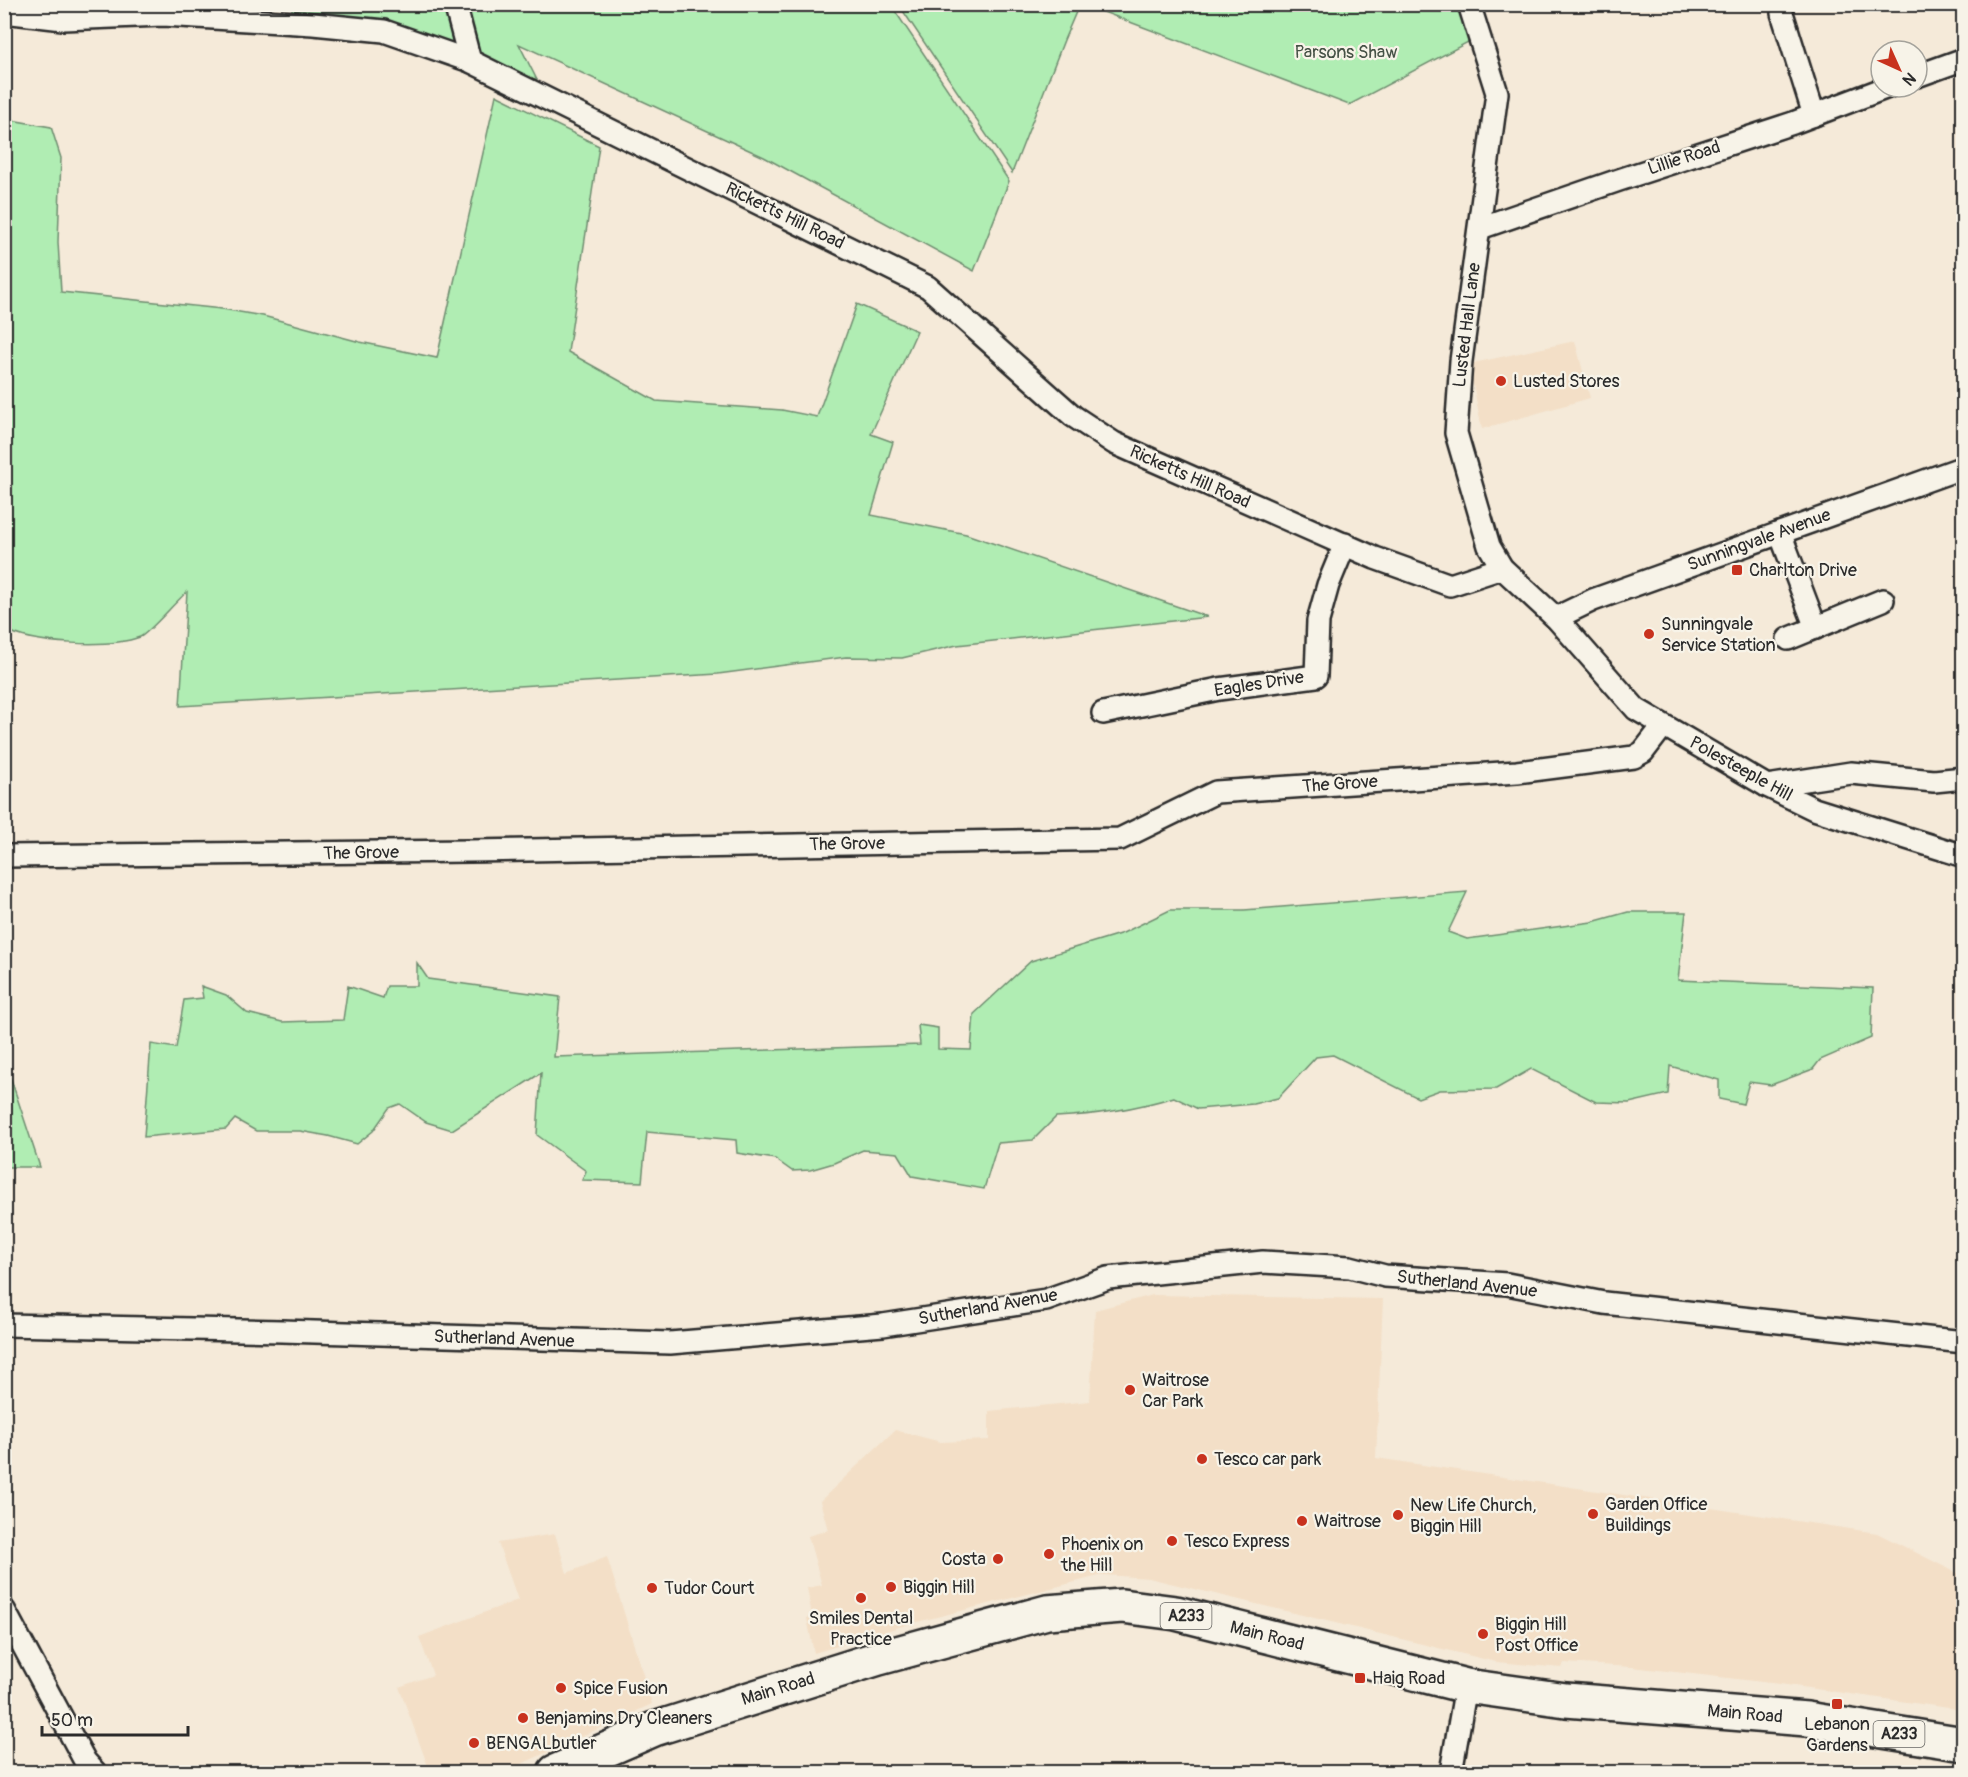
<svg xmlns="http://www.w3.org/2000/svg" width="1968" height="1777" font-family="Pangolin,sans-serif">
	<rect width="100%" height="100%" fill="#f5ead9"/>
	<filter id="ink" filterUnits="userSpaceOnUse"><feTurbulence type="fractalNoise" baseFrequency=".0167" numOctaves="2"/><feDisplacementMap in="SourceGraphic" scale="12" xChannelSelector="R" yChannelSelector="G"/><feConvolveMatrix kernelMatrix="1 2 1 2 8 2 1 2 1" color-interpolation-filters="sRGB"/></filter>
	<g filter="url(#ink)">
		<!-- built -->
		<g fill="#f3dfc7">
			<path d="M1575,341l15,57 -108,31 -13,-65z"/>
			<path d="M1153,1295l230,4 -7,159 501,75 86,43v134l-183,-26 -148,-17 -68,-4 -2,5 -66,-6 -347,-84 -46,-3 -194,49 -95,29 -7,-35 5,-2 -5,-28 15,-3 -14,-49 20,-6 -8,-29 75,-71 46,12 48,-2v-29l101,-10 5,-91z"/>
			<path d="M555,1534l12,39 40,-16 45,147 -148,68h-74l-31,-85 34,-12 -14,-38 99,-37 -20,-57z"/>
		</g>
		<!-- green -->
		<g fill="#b0edb3" stroke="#6e8c6f" stroke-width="1.5">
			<path d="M292,4l599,1 118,176 -35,90 -210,-114 -245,-113 18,36 -76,-24 -71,-35 -98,-10z"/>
			<path d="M899,5h180l-15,35 -52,133z"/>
			<path d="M1085,5h373l14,35 -123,65z"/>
			<path d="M496,95l103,51 -31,206 88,49 126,9 35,7 40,-113 60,27 -46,103 22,8 -22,73 95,19 242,83 -251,28 -55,13 -56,-1 -128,17 -538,32 7,-114c-10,8 -39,42 -47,45 -30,11 -108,8 -135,-8v-510l46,8 10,31 -3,84 3,50 161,17 41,7 97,26 77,16z"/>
			<path d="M1467,892l-19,40 19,7 125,-17 36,-10h58l-8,68 195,8 -2,50 -51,22 -7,9 -42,16 -22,-3 -6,22 -24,-5v-19l-49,-14 -2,28 -39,9 -33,-1 -65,-33 -35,20 -56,1 -22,8 -85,-43 -17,2 -38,41 -25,6 -55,5 -24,-12c-40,12 -77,18 -118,20l-23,23 -35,3 -14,46 -72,-13 -14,-23 -35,-3 -29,13 -24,7 -18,1 -17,-12 -38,-6 -1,-13 -89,-8 -5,50 -60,-2 4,-9 -49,-36 4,-62 -89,57 -26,-8 -26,-18 -11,4 -16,23 -16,13 -29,-8 -28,-5h-44l-21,-12 -9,10 -82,8 7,-93 25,4 8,-48 19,-2 -2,-12 25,9 21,18 35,9 61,-2 5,-34 35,12 4,-12h30v-23l11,16 132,18 -6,60 366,-12 -2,-20 20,3v21l33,1 3,-36 57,-53 92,-28 47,-23h74z"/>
			<path d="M5,1061l35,106h-35z"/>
		</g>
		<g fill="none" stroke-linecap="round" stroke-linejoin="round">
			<defs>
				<g id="street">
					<path d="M455,4l15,57"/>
					<path d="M1469,4l28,89 -36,268 -5,72 33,113 13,22 55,51 79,90 131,77 47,23 150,47"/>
					<path d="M4,12l59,7 100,-4 150,9 71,7 86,30 458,226 145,129 41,27 261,115 75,27 52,-17"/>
					<path d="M1782,13l32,102"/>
					<path d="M1917,76l47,-17"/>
					<path d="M1480,228l139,-48 174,-57 95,-36"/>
					<path d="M1780,533l36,95"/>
					<path d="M1557,619l9,-6 27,-13 371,-133"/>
					<path d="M1788,639l95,-39"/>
					<path d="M1103,713l116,-24 97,-13 2,-55 10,-36 17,-41"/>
					<path d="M1767,786l84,-13 83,8 30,-3"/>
					<path d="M4,856l466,-5 650,-12 96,-47 301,-20 117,-15 9,-5 20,-26"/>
					<path d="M4,1325l278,6 388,12 213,-18 163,-25 62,-22 155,-16 87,5 35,9 122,8 97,19 360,39"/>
					<path d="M4,1610l81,151 10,11"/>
					<path d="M1451,1772l15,-86"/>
				</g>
				<path id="primary" d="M555,1772l99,-43 225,-71 168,-46 75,-6 54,7 290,73 100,14 241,19 157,25"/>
			</defs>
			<!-- street casing -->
			<use href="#street" stroke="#2b2b2b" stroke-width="26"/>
			<!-- primary casing -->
			<use href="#primary" stroke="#2b2b2b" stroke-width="38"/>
			<!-- street -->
			<use href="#street" stroke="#f7f3e8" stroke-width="21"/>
			<!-- primary -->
			<use href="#primary" stroke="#f7f3e8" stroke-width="33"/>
		</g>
	</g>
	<!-- markers -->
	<g fill="#c8321e" stroke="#f7f3e8" stroke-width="2">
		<circle cx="1501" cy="381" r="6"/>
		<rect x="1731" y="564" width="12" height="12" rx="3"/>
		<circle cx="1649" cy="634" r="6"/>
		<circle cx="1130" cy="1390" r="6"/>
		<circle cx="1202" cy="1459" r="6"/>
		<circle cx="1593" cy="1514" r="6"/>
		<circle cx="1398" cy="1515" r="6"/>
		<circle cx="1302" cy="1521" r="6"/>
		<circle cx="1172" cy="1541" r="6"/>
		<circle cx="1049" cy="1554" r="6"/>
		<circle cx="998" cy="1559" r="6"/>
		<circle cx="891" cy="1587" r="6"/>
		<circle cx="652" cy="1588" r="6"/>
		<circle cx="861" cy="1598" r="6"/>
		<circle cx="1483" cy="1634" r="6"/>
		<rect x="1354" y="1672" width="12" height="12" rx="3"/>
		<circle cx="561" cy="1688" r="6"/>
		<rect x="1831" y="1698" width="12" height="12" rx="3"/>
		<circle cx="523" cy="1718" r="6"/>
		<circle cx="474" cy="1743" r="6"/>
	</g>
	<g text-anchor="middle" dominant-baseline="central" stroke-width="4.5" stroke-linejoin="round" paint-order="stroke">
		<!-- shield labels -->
		<g fill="#f7f3e8" stroke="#686764" stroke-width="1.5">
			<rect x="1160.5" y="1603" width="51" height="26" rx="4.5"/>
			<rect x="1873.5" y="1721" width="51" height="26" rx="4.5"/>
		</g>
		<g font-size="16" font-weight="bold" fill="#2b2b2b">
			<text x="1186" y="1616">A233</text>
			<text x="1899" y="1734">A233</text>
		</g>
		<!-- park labels -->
		<g font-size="18" fill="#465246" stroke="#f7f3e8">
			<text x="1346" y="52">Parsons Shaw</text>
		</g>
		<!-- street labels -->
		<g font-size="18" fill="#2b2b2b" stroke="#f7f3e8">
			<text transform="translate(1684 158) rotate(-18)">Lillie Road</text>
			<text transform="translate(785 216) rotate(26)">Ricketts Hill Road</text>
			<text transform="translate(1467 325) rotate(-83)">Lusted Hall Lane</text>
			<text transform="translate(1190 477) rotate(24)">Ricketts Hill Road</text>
			<text transform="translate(1759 540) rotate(-20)">Sunningvale Avenue</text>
			<text transform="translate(1259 684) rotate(-9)">Eagles Drive</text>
			<text transform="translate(1741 769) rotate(29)">Polesteeple Hill</text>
			<text transform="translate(1340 784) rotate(-4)">The Grove</text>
			<text transform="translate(847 844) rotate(-1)">The Grove</text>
			<text transform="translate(361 853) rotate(-1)">The Grove</text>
			<text transform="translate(1467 1284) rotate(6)">Sutherland Avenue</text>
			<text transform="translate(988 1307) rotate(-10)">Sutherland Avenue</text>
			<text transform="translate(504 1339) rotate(2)">Sutherland Avenue</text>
			<text transform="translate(1267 1636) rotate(14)">Main Road</text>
			<text transform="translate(778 1689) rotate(-17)">Main Road</text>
			<text transform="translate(1745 1714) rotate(5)">Main Road</text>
		</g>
		<!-- poi labels -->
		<g font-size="18" fill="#2b2b2b" stroke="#f7f3e8" text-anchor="start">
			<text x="1513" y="381">Lusted Stores</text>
			<text x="1749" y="570">Charlton Drive</text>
			<text x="1661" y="624">Sunningvale<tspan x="1661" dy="21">Service Station</tspan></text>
			<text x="1142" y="1380">Waitrose<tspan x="1142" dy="21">Car Park</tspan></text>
			<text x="1214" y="1459">Tesco car park</text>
			<text x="1605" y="1504">Garden Office<tspan x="1605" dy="21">Buildings</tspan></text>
			<text x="1410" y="1505">New Life Church,<tspan x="1410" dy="21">Biggin Hill</tspan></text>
			<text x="1314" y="1521">Waitrose</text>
			<text x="1184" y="1541">Tesco Express</text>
			<text x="1061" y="1544">Phoenix on<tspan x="1061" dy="21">the Hill</tspan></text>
			<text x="986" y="1559" text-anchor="end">Costa</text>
			<text x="903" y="1587">Biggin Hill</text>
			<text x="664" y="1588">Tudor Court</text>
			<text x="861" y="1618" text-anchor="middle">Smiles Dental<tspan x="861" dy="21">Practice</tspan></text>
			<text x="1495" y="1624">Biggin Hill<tspan x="1495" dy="21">Post Office</tspan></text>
			<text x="1372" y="1678">Haig Road</text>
			<text x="573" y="1688">Spice Fusion</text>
			<text x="535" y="1718">Benjamins Dry Cleaners</text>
			<text x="1837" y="1724" text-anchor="middle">Lebanon<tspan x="1837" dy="21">Gardens</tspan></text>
			<text x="486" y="1743">BENGALbutler</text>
		</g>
	</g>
	<!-- margin -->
	<rect width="1968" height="1777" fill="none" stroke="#f7f3e8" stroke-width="24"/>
	<rect x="12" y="12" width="1944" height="1753" fill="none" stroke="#2b2b2b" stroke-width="2" filter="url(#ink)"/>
	<!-- north arrow -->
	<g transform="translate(1899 69) rotate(135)"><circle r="28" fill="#f7f3e8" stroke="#a5a39c" stroke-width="1.5"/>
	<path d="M0-4.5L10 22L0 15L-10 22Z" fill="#c8321e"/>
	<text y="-9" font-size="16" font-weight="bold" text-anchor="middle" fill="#2b2b2b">N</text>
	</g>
	<!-- scale -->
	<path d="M42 1726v9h146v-9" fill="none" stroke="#2b2b2b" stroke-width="3"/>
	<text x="51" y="1726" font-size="18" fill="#2b2b2b" stroke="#f7f3e8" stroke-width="4.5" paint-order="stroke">50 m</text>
</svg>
